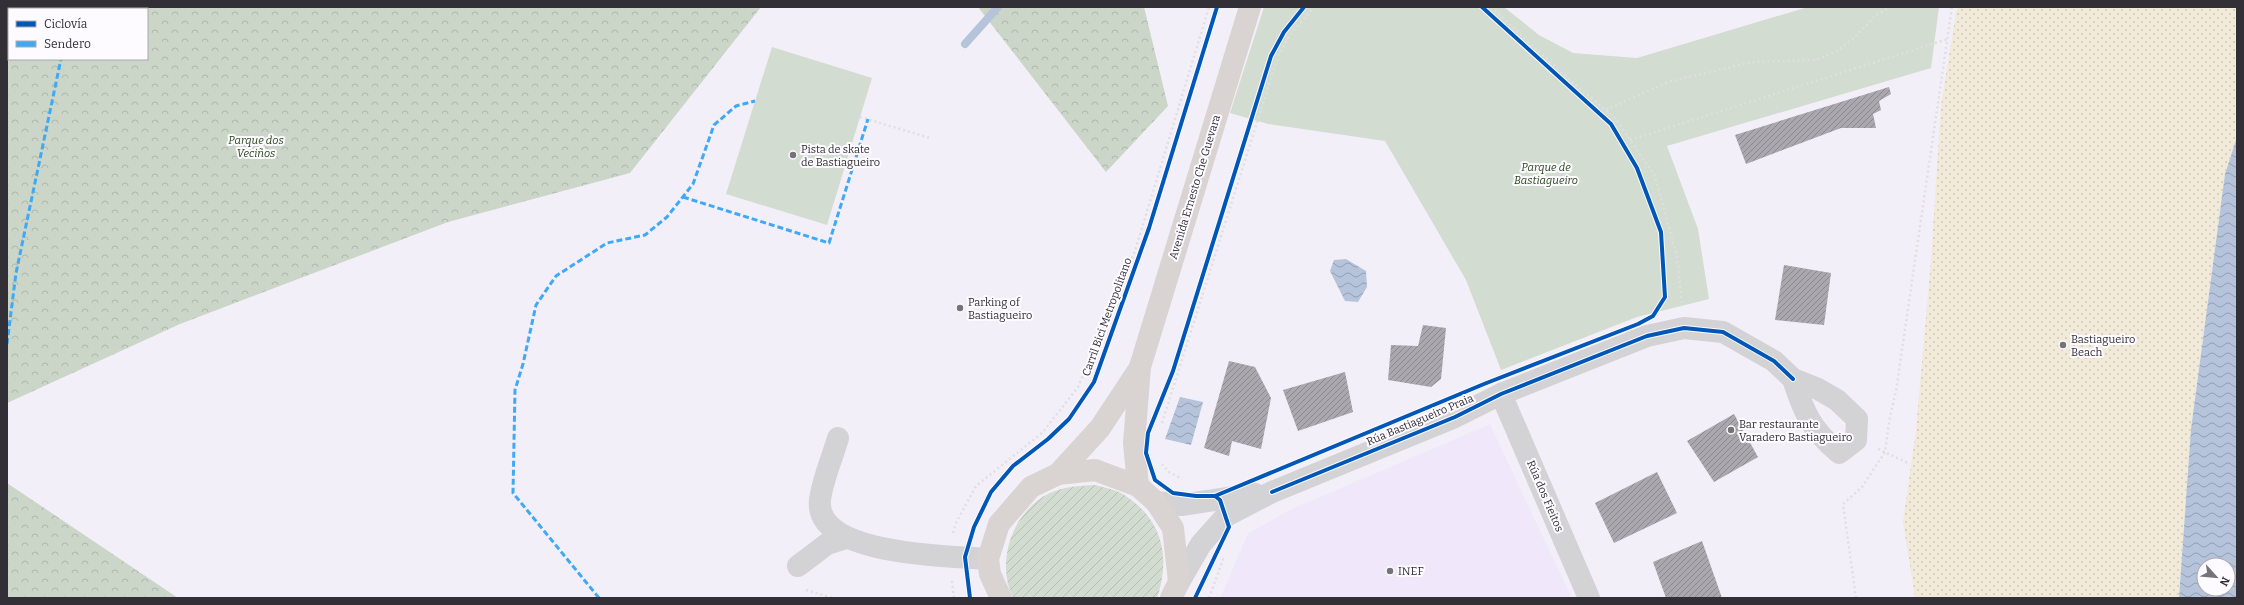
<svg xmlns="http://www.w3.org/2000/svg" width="2244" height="605" font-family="Bitter,serif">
	<defs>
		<pattern id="forest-crowns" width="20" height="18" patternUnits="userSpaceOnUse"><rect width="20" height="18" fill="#cbd5c8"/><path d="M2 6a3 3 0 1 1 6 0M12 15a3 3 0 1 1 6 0" fill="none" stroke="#afb7ac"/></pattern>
		<pattern id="sand-dots" width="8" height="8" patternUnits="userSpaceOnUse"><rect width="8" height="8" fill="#f1ead9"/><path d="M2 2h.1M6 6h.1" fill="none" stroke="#cfc9bb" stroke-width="1.8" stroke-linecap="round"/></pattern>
		<pattern id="garden-furrows" width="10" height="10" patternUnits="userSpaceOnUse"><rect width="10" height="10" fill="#d3dcd0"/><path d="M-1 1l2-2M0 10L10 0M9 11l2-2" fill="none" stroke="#b6bdb3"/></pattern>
		<pattern id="water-waves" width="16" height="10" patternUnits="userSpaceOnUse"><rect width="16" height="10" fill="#b5c4da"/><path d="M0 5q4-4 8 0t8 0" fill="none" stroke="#94a0b2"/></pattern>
		<pattern id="building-hatch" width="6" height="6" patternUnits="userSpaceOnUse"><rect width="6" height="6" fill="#aaa7ae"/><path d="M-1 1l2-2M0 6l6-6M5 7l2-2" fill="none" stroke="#8b888e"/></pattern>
	</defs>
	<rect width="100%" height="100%" fill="#f3eff8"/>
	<!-- built -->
	<path fill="#f0e8fa" d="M1490,424l82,174h-352l28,-65 46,-25z"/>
	<!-- forest -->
	<g fill="url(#forest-crowns)" fill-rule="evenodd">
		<path d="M7,7h754l-131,166 -182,49 -268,102 -173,79zM9,9h138v50h-138z"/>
		<path d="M978,7h166l24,99 -62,66z"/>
		<path d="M7,483l171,115h-171z"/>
	</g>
	<!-- sand -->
	<path fill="url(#sand-dots)" d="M1957,7h280v130l-12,37 -34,255 -12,169h-264l-12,-76 13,-92 15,-170 10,-155z"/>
	<!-- park -->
	<g fill="#d3dcd0">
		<path d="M1264,7h240l35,28 34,18 64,5 171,-51h131l-8,61 -264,78 31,83 11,70 -72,18 -136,53 -35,-90 -81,-139 -117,-17 -38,-11z"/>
		<path d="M772,47l100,31 -45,147 -101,-31z"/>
	</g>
	<!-- garden -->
	<path fill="url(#garden-furrows)" d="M1095,485c8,2 17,4 24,7 42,23 53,63 38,106h-144c-18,-37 0,-88 37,-105 15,-7 30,-7 45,-8z"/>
	<!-- water -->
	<g fill="url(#water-waves)" fill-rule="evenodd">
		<path d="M2237,137v461h-58l12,-169 34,-255zM2204,565h24v24h-24z"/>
		<path d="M1346,259l20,12 1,16 -9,15 -13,-1 -15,-30 4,-11z"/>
		<path d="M1180,397l23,5 -12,43 -26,-6z"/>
	</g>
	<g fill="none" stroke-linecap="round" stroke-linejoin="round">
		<!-- stream -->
		<path stroke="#b5c4da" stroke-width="8" d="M965,44l33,-37"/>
	</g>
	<!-- building -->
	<g fill="url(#building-hatch)">
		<path d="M1889,87l2,7 -12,7 2,9 -8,4 3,14h-35l-95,36 -11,-29z"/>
		<path d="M1784,265l47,8 -7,52 -49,-5z"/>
		<path d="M1423,325l23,3 -5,51 -10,8 -43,-7 3,-35 27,1z"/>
		<path d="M1229,361l26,6 16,31 -10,51 -29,-8 -3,15 -25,-8z"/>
		<path d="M1345,372l8,40 -55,19 -15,-41z"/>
		<path d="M1734,414l24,43 -44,25 -27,-41z"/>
		<path d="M1657,472l20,41 -63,30 -19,-40z"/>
		<path d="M1702,541l20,57h-56l-13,-36z"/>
	</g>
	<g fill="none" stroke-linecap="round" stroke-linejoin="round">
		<!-- path -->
		<g stroke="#dfdfe1" stroke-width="2.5" stroke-dasharray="2 3" stroke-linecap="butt">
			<path d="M1491,7l74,69 50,42 40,58 22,81 5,47"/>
			<path d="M1606,110l62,-28 84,-20 64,-2 21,-9 18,-14 21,-22 15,-8"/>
			<path d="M860,117l70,21"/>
			<path d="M1630,140l318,-101"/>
			<path d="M1162,423l116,-367 12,-21 24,-28"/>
			<path d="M1878,449l32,15"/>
			<path d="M1162,464l7,8 13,7"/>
			<path d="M953,533l3,-10 20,-37 66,-53 36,-46 57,-136 74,-244"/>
			<path d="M952,581l2,17"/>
			<path d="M806,590l27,8"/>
			<path d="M1209,598l15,-41"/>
			<path d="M1856,598l-13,-94 19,-17 23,-35 5,-36 6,-25 56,-384"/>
		</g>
		<!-- minor -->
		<g stroke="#d3d2d4" stroke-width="22">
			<path d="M1501,394l88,204"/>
			<path d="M838,438c-5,18 -16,43 -18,62 -6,56 131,56 168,59"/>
			<path d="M1156,502l25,3 74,-11"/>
			<path d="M798,566l29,-22 19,-6"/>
			<path d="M1179,582l22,-38 25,-28 46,-24 183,-75 46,-23 146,-58 37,-8 39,4 51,29 19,18 25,10 19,11 20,19 -1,21 -17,13c-28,-24 -35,-40 -46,-74"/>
		</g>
		<!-- major -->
		<g stroke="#d9d3d2" stroke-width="22">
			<path d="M1058,474l42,-46 39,-59"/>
			<path d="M1138,486l-4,-43 6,-76 110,-360"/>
			<path d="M1001,598l-11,-24 -2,-15 11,-35 32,-37 27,-13 37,-4 43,16 18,16 17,26 6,54 -8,16"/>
		</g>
		<!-- quiet -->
		<g stroke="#3fa9f5" stroke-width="3" stroke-dasharray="6 3" stroke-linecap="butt">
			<path d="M71,9l1,-2"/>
			<path d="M683,197l146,46 39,-124"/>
			<path d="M7,344l9,-71 45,-214"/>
			<path d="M599,598l-86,-105 2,-103 8,-26 13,-59 20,-29 51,-33 38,-8 22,-18 26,-33 21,-59 22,-19 19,-5"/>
		</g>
		<defs>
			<g id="cycleway">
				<path d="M1304,7l-20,25 -13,24 -98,315 -25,62 -2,20 9,27 18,13 23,3h19l269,-112 154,-60 15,-8 12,-19 -4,-65 -24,-64 -26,-44 -129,-117"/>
				<path d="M1272,492l183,-75 46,-23 146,-58 37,-8 39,4 51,29 19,18"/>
				<path d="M970,598l-5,-41 9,-30 17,-35 22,-26 35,-27 21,-20 25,-37 55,-154 68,-221"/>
				<path d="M1195,598l34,-71 -9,-27 -5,-4"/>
			</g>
		</defs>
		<!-- cycleway casing -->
		<use href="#cycleway" stroke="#fdfbff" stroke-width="6"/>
		<!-- cycleway -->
		<use href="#cycleway" stroke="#0057b8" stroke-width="4"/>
	</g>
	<!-- markers -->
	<g fill="#76727a" stroke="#fdfbff" stroke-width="1.5">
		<circle cx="793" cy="155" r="4"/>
		<circle cx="960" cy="308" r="4"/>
		<circle cx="2063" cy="345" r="4"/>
		<circle cx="1731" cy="430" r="4"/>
		<circle cx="1390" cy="571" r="4"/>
	</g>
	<g text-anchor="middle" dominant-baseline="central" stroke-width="4" stroke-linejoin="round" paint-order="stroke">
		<!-- park labels -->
		<g font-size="11" font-style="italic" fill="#2a471b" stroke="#fdfbff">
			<text x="256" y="140">Parque dos<tspan x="256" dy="13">Veciños</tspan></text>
			<text x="1546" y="167">Parque de<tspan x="1546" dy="13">Bastiagueiro</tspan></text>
		</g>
		<!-- poi labels -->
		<g font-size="11" fill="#322f36" stroke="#fdfbff" text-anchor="start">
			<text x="801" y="149">Pista de skate<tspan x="801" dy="13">de Bastiagueiro</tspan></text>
			<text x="968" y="302">Parking of<tspan x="968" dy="13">Bastiagueiro</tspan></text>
			<text x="2071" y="339">Bastiagueiro<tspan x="2071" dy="13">Beach</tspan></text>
			<text x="1739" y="424">Bar restaurante<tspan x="1739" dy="13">Varadero Bastiagueiro</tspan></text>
			<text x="1398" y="571">INEF</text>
		</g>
		<!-- street labels -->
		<g font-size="11" fill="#322f36" stroke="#fdfbff">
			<text transform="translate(1195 187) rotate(-73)">Avenida Ernesto Che Guevara</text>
			<text transform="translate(1107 317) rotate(-70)">Carril Bici Metropolitano</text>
			<text transform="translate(1420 420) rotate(-23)">Rúa Bastiagueiro Praia</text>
			<text transform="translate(1545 496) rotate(67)">Rúa dos Fieitos</text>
		</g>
	</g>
	<!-- border -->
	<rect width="2244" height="605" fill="none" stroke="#322f36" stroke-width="16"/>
	<!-- legend -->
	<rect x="8" y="8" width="140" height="52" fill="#fdfbff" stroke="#aca9af"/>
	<rect x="16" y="21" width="20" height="6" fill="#0057b8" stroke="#aca9af"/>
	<text x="44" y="28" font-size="12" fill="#322f36">Ciclovía</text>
	<rect x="16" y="41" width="20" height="6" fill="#3fa9f5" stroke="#aca9af"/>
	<text x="44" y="48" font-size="12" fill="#322f36">Sendero</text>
	<!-- north arrow -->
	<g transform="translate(2216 577) rotate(117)"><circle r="19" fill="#fdfbff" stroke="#aca9af"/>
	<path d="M0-3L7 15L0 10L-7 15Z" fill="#76727a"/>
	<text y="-6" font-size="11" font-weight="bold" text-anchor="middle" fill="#322f36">N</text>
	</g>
</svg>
